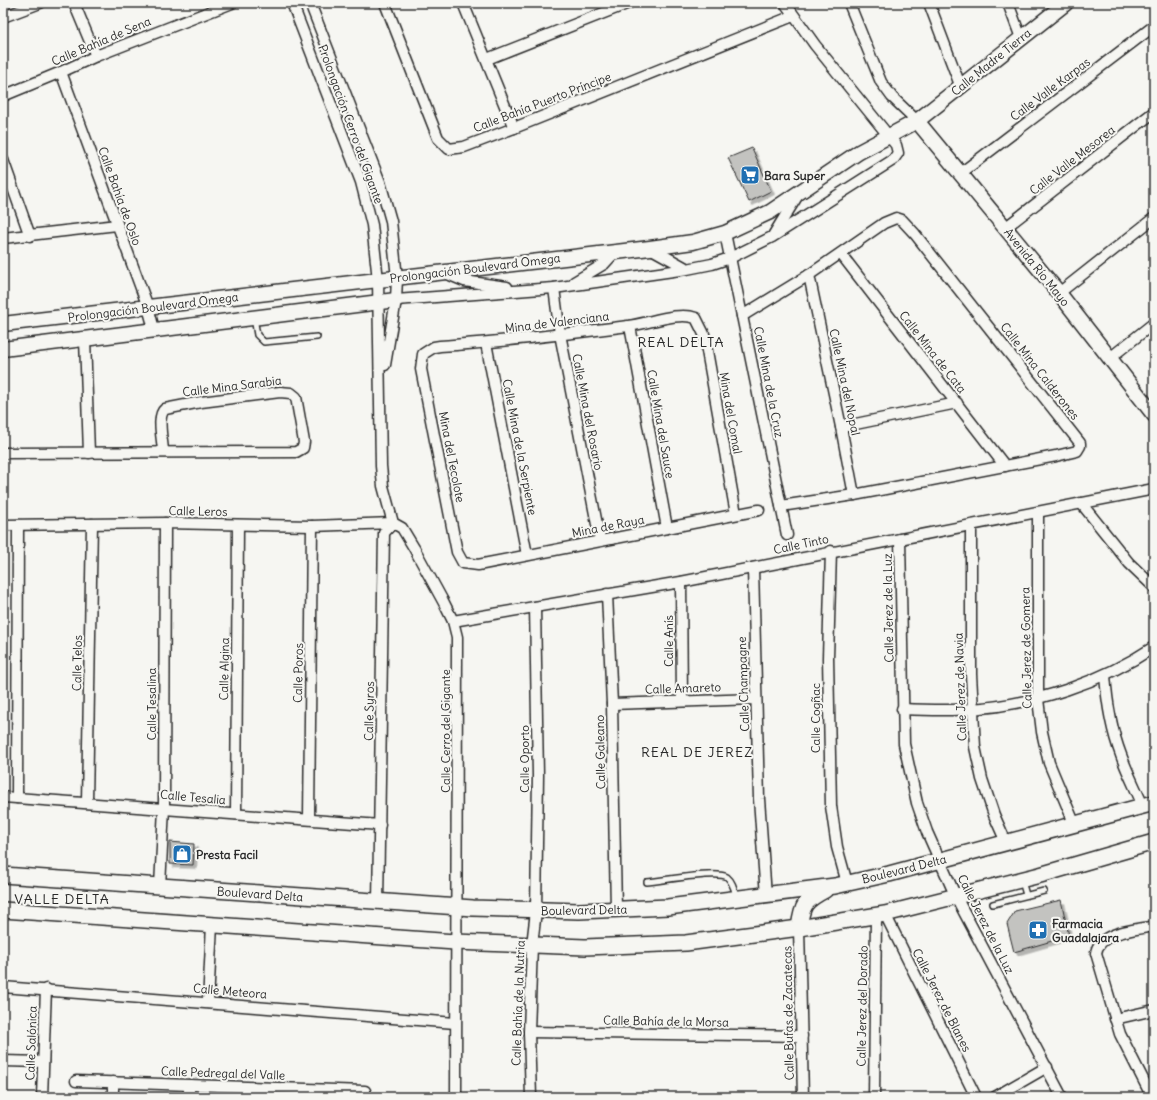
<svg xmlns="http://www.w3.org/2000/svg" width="1157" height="1100" font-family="Delius,sans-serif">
	<defs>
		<filter id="shadow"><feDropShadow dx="3.5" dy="3.5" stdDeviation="0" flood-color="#0004"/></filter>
	</defs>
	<rect width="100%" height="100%" fill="#f6f6f2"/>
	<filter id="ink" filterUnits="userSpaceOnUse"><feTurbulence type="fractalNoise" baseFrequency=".025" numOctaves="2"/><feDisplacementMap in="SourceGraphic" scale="8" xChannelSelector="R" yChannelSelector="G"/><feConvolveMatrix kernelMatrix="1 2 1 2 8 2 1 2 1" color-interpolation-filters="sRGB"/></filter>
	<g filter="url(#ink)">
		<!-- building -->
		<g fill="#c3c3c0" stroke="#2b2b2b" filter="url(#shadow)">
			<path d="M752,148l19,43 -22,11 -21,-44z"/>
			<path d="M170,842l24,2 -1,21 -23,-1z"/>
			<path d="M1061,900l8,36 -55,16 -7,-28 8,-13z"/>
		</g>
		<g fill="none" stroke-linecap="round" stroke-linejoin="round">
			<defs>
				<g id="lane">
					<path d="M254,318l3,17 7,7 53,-5"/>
					<path d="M1022,881l4,14"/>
					<path d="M647,882c15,-1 70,-12 80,-5 6,5 7,12 9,19"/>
					<path d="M993,904l51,-13"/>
				</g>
				<g id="street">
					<path d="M74,3l22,53"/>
					<path d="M292,3l69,179 11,43 6,55 3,186 2,20 10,37 9,5 12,20 30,55 9,18 4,16 -1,460"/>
					<path d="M310,3l70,179 11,39 6,57 -1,22 -11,65"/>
					<path d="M385,3l53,135 11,11 15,-2 50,-19 279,-112"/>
					<path d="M463,3l51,125"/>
					<path d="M849,3l32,79 11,15 25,24"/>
					<path d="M929,3l31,82"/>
					<path d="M1008,3l13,35"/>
					<path d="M3,17l37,-14"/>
					<path d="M487,59l142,-56"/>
					<path d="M61,72l87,235 6,22"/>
					<path d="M3,96l58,-24 35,-16 136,-53"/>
					<path d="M3,160l27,76"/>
					<path d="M961,173l193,-147"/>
					<path d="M1005,228l149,-116"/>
					<path d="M725,233l62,302"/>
					<path d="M774,234l24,-39"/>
					<path d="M3,238l114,-13"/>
					<path d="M650,248l36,20"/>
					<path d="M841,254l164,212"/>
					<path d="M445,273l19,8 43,6"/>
					<path d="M809,275l32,152 13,68"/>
					<path d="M574,282l30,-18 11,-12"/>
					<path d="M554,288l6,46 40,206"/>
					<path d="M1059,293l95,-75"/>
					<path d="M396,300l158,-12 133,-19 25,-5 18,-6 42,-21 121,-77 5,-7 -2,-8 -81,-100 -30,-42"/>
					<path d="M742,316l67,-41 75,-52 12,-5 6,2 13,14 165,209v3l-3,5 -21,5 -202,39 -73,11"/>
					<path d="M630,326l37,202"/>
					<path d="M85,339l4,114"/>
					<path d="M486,343l41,212"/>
					<path d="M1110,358l44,-35"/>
					<path d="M841,427l116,-24"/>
					<path d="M3,453l293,-1 7,-4 1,-6 -8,-45 -5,-4 -11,-1 -79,10 -36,7c-9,7 -2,32 -2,43"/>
					<path d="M1081,503l48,60 25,24"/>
					<path d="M1038,512v187l4,33 7,31 26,62"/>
					<path d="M736,514l-32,-180 -8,-16c-18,-7 -49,6 -68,8 -63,8 -125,16 -188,20l-6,1 -11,7 -2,15 36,183 6,11 15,2 281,-55"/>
					<path d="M3,525l162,-2 147,3 81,-3"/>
					<path d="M971,526v148l4,73 7,32 12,36 12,27"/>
					<path d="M900,539l4,205 13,59 10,29 29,65 106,200"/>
					<path d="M831,551l-3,107 3,148 6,41 10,36"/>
					<path d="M753,568l6,231 7,97"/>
					<path d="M681,582l1,119"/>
					<path d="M607,594l5,110 4,205"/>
					<path d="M453,621l228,-39 473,-93"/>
					<path d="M1105,675c2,28 6,54 16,80 6,17 15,34 22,51"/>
					<path d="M612,704l143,-5"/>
					<path d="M902,709c23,1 47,2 70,0 64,-5 128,-26 182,-62"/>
					<path d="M3,797l377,28"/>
					<path d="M17,798l1,-273"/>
					<path d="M87,802l5,-278"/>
					<path d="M236,814l2,-289"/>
					<path d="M309,819l3,-293"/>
					<path d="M160,886l4,-78 1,-285"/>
					<path d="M378,903l6,-370 9,-10"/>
					<path d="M885,914l91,183"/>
					<path d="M799,928l4,169"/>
					<path d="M3,987l452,36"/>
					<path d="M208,1002l4,-77"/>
					<path d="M1115,1019l39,-9"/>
					<path d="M529,1032l273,4"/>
					<path d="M3,1061l40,1"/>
					<path d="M76,1081l289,10"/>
					<path d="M42,1097l4,-108"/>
					<path d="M113,1097v-15"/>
					<path d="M189,1097v-12"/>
					<path d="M531,1097l-2,-65 3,-87 4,-34 2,-136 -3,-168"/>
					<path d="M874,1097l2,-181"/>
					<path d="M995,1097l52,-30"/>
					<path d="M1152,1097l-32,-63 -24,-81c3,-22 41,-23 58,-27"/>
				</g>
				<g id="secondary">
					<path d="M917,121l142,172 95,122"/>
					<path d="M3,324l647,-76 43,-6 32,-9 45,-21 89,-60 58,-31 149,-118"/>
					<path d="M3,349l393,-49"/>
				</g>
				<g id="primary">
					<path d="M3,875l470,33 106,3 89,-4 167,-21 54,-12 265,-71"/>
					<path d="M3,910l452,32 130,5 101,-4 113,-15 86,-14 155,-39 114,-33"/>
					<path d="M799,928c3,-23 5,-27 26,-38"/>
				</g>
			</defs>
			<!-- lane casing -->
			<use href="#lane" stroke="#2b2b2b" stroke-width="8"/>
			<!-- street casing -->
			<use href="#street" stroke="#2b2b2b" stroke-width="13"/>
			<!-- secondary casing -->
			<use href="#secondary" stroke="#2b2b2b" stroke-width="17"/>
			<!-- primary casing -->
			<use href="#primary" stroke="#2b2b2b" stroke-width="18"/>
			<!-- lane -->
			<use href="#lane" stroke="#f6f6f2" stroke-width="5"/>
			<!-- street -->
			<use href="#street" stroke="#f6f6f2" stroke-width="10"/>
			<!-- secondary -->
			<use href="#secondary" stroke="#f6f6f2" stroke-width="14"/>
			<!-- primary -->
			<use href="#primary" stroke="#f6f6f2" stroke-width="15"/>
		</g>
	</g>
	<!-- icons -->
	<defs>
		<symbol id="supermarket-square" viewBox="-11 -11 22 22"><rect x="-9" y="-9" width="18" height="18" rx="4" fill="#1f6fb2" stroke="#f6f6f2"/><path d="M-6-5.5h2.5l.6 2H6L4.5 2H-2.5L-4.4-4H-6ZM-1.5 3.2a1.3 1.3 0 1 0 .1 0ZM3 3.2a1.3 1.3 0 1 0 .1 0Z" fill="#fff"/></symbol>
		<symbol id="shop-square" viewBox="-11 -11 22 22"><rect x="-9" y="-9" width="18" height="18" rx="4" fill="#1f6fb2" stroke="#f6f6f2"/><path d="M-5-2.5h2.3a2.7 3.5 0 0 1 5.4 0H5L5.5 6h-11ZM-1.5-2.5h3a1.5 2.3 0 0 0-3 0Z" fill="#fff"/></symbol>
		<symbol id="pharmacy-square" viewBox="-11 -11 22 22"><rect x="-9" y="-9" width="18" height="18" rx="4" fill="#1f6fb2" stroke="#f6f6f2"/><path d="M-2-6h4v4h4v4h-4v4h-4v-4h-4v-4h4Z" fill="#fff"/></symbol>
	</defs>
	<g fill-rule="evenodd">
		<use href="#supermarket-square" x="739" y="164" width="22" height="22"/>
		<use href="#shop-square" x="171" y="843" width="22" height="22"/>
		<use href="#pharmacy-square" x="1027" y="919" width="22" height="22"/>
	</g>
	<g text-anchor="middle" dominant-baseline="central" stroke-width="4" stroke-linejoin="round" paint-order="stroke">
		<!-- street labels -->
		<g font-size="12" fill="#2b2b2b" stroke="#f6f6f2">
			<text transform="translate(101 41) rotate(-23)">Calle Bahía de Sena</text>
			<text transform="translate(991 62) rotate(-39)">Calle Madre Tierra</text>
			<text transform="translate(1050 89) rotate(-37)">Calle Valle Karpas</text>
			<text transform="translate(542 102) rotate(-21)">Calle Bahía Puerto Príncipe</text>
			<text transform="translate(351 124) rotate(70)">Prolongación Cerro del Gigante</text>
			<text transform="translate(1072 160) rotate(-38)">Calle Valle Mesorea</text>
			<text transform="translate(120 196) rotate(70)">Calle Bahía de Oslo</text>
			<text transform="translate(1037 267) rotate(51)">Avenida Río Mayo</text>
			<text transform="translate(475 268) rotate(-7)">Prolongación Boulevard Omega</text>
			<text transform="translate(153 307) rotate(-7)">Prolongación Boulevard Omega</text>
			<text transform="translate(557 322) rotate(-7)">Mina de Valenciana</text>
			<text transform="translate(933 352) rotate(52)">Calle Mina de Cata</text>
			<text transform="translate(1040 371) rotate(52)">Calle Mina Calderones</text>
			<text transform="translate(769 382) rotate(79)">Calle Mina de la Cruz</text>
			<text transform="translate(845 382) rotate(78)">Calle Mina del Nopal</text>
			<text transform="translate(232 386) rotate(-7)">Calle Mina Sarabia</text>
			<text transform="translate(588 412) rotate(79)">Calle Mina del Rosario</text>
			<text transform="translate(731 413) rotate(80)">Mina del Comal</text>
			<text transform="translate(661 424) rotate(80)">Calle Mina del Sauce</text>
			<text transform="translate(520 447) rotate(79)">Calle Mina de la Serpiente</text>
			<text transform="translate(452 457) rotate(79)">Mina del Tecolote</text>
			<text transform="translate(198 511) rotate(1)">Calle Leros</text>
			<text transform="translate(608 526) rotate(-11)">Mina de Raya</text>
			<text transform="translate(801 544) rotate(-12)">Calle Tinto</text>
			<text transform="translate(888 608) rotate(-91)">Calle Jerez de la Luz</text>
			<text transform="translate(668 641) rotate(-90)">Calle Anís</text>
			<text transform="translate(1026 648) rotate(-91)">Calle Jerez de Gomera</text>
			<text transform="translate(77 663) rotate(-89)">Calle Telos</text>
			<text transform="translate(224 669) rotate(-89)">Calle Algina</text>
			<text transform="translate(298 673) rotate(-89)">Calle Poros</text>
			<text transform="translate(743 684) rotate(-92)">Calle Champagne</text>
			<text transform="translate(960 687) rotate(-92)">Calle Jerez de Navia</text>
			<text transform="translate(683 688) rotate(-2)">Calle Amareto</text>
			<text transform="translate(151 704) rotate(-90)">Calle Tesalina</text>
			<text transform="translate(369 711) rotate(-89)">Calle Syros</text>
			<text transform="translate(815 718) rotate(-90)">Calle Cogñac</text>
			<text transform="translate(445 731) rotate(-90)">Calle Cerro del Gigante</text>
			<text transform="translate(600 752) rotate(-91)">Calle Galeano</text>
			<text transform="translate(524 759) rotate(-90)">Calle Oporto</text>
			<text transform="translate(193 797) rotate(5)">Calle Tesalia</text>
			<text transform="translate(904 869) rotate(-14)">Boulevard Delta</text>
			<text transform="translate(260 894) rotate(4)">Boulevard Delta</text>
			<text transform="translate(584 910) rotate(-1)">Boulevard Delta</text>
			<text transform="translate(986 924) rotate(63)">Calle Jerez de la Luz</text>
			<text transform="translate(230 991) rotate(5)">Calle Meteora</text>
			<text transform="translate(942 1000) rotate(63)">Calle Jerez de Blanes</text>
			<text transform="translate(518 1003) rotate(-88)">Calle Bahía de la Nutria</text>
			<text transform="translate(862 1006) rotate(-89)">Calle Jerez del Dorado</text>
			<text transform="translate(788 1013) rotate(-91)">Calle Bufas de Zacatecas</text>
			<text transform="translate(666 1021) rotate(1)">Calle Bahía de la Morsa</text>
			<text transform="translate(31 1043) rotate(-88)">Calle Salónica</text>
			<text transform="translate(223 1073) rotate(2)">Calle Pedregal del Valle</text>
		</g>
		<!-- poi labels -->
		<g font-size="12" font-weight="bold" fill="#2b2b2b" stroke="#f6f6f2" text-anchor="start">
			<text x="764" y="175">Bara Super</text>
			<text x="196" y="854">Presta Facil</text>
			<text x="1052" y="923">Farmacia<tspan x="1052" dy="14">Guadalajara</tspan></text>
		</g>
		<!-- quarter labels -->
		<g font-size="14" letter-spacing="1" fill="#2b2b2b" stroke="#f6f6f2">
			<text x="681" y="342">REAL DELTA</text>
			<text x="697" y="752">REAL DE JEREZ</text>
			<text x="62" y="899">VALLE DELTA</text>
		</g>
	</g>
	<!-- margin -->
	<rect width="1157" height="1100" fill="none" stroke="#f6f6f2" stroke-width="16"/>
	<rect x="8" y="8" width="1141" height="1084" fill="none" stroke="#2b2b2b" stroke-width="1.5" filter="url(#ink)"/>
</svg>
